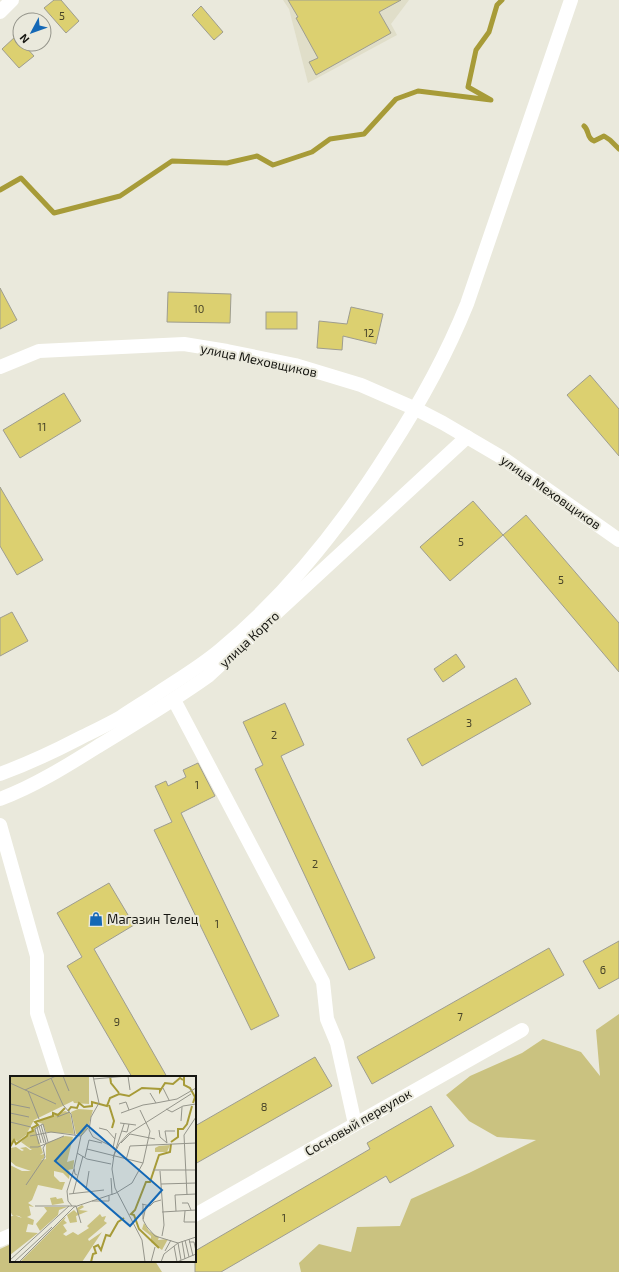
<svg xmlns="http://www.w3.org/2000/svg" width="619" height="1272" font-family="'Exo 2',sans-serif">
	<rect width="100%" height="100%" fill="#eae9dc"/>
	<!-- built -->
	<path fill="#e0dec9" d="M283,0h126l-18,24 6,11 -89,48 -19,-74z"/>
	<!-- green -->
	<g fill="#cac280">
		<path d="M619,1014v258h-318l-2,-9 20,-19 32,8 6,-25 43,-1 11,-27 58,-26 67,-33 -39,-3 -28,-16 -23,-26 24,-19 52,-23 21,-14 38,13 19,24 -4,-46z"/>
		<path d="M11,1244v17h144l7,11h-162v-23z"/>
	</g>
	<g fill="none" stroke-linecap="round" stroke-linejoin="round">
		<!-- stream -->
		<g stroke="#a79b38" stroke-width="5">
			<path d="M584,126c6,5 2,12 10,15l10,-5 6,4 9,9"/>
			<path d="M0,190l21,-12 33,35 66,-17 52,-35 55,2 30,-7 16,9 39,-13 18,-13 34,-5 32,-35 22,-8 73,9 -23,-13 8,-37 13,-18 8,-27 5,-5"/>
		</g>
	</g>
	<!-- building -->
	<g fill="#dcd070" stroke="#9e9d90">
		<path d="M54,0h7l18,21 -13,12 -22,-25z"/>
		<path d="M288,0h113l-22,12 12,21 -75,42 -7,-13 9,-4 -22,-40 2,-1z"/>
		<path d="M201,6l22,26 -9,8 -22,-25z"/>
		<path d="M16,36l4,4v4h3l11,12 -15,12 -17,-19z"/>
		<path d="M0,288l17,32 -17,9z"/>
		<path d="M168,292l63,2 -1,29 -63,-1z"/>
		<path d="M351,307l32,7 -7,30 -33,-8 -1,14 -25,-2 2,-27 28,3z"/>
		<rect x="266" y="312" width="31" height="17"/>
		<path d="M590,375l29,34v47l-52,-61z"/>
		<path d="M64,393l17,28 -61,37 -17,-28z"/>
		<path d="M0,487l43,73 -26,15 -17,-29z"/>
		<path d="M473,501l30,34 -53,46 -30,-34z"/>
		<path d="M526,515l93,108v49l-116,-137z"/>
		<path d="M12,612l16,29 -28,15v-38z"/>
		<path d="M456,654l9,13 -22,15 -9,-13z"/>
		<path d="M516,678l15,26 -109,62 -15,-27z"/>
		<path d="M285,703l19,42 -23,11 94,202 -26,12 -94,-201 8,-4 -20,-43z"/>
		<path d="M198,763l17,33 -34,17 98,203 -28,14 -97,-200 18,-8 -17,-36 11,-5 2,5 18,-9 -3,-7z"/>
		<path d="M109,883l25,42 -40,24 73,128h-35l-65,-111 15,-9 -25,-44z"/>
		<path d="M619,941v37l-20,11 -16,-28z"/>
		<path d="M549,948l15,27 -192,109 -15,-27z"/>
		<path d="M315,1057l17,29 -137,78v-38z"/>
		<path d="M431,1106l23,40 -64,37 -4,-7 -165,96h-26v-21l175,-102 -3,-6z"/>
	</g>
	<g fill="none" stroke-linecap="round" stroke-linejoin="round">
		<!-- minor -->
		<g stroke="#fff" stroke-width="14">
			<path d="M0,12l12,-12"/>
			<path d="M0,367l39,-16 145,-7 43,7 68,14 66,20 55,24 27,14 58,34 118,83"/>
			<path d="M174,700l149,282 4,37 10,24 18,81"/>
			<path d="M0,774c27,-10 53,-22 78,-35 14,-7 29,-14 43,-22 12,-8 25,-16 37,-24 21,-14 43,-27 62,-43 68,-56 123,-126 170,-201 30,-46 56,-93 77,-145l104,-304"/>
			<path d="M0,799c35,-13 68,-34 100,-54 36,-22 73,-44 108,-69l259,-239"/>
			<path d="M0,825l37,131v57l21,64"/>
			<path d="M195,1215l327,-185"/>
			<path d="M0,1240l11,-5"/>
		</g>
	</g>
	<!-- icons -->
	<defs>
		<symbol id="shop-bare" viewBox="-9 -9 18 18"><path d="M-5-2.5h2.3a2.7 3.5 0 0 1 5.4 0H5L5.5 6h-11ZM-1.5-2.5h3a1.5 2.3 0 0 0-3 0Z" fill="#1468b6" stroke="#eae9dc" stroke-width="2.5" paint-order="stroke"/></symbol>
	</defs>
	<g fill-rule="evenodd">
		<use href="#shop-bare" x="86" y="909" width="20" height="20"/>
	</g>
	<g text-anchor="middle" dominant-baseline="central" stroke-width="4" stroke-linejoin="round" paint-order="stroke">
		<!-- number labels -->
		<g font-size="11" fill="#484429">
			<text x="62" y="15">5</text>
			<text x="199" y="308">10</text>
			<text x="369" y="332">12</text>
			<text x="42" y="426">11</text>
			<text x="461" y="541">5</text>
			<text x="561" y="579">5</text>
			<text x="469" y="722">3</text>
			<text x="274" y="734">2</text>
			<text x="197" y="784">1</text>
			<text x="315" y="863">2</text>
			<text x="217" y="923">1</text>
			<text x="603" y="969">6</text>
			<text x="460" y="1016">7</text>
			<text x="117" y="1021">9</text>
			<text x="264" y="1106">8</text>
			<text x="284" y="1217">1</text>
		</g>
		<!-- street labels -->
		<g font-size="13" fill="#161611" stroke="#eae9dc">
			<text transform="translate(259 360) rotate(12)">улица Меховщиков</text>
			<text transform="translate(551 492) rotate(35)">улица Меховщиков</text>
			<text transform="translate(249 639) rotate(-43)">улица Корто</text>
			<text transform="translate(358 1122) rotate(-30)">Сосновый переулок</text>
		</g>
		<!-- poi labels -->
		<g font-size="13" fill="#161611" stroke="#eae9dc" text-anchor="start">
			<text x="107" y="919">Магазин Телец</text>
		</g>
	</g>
	<!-- overview -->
	<g transform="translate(10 1076)">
		<rect width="186" height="186" fill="#eae9dc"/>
		<path d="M0,0h79v28l-15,-1 -1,-2 -39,19 -8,15 -8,6 -4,-1 -4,5zM68,33l15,1 -5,17 -6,8 -6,-1 -5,-22zM55,35l5,2 4,21 -28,-2 -3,-8 -6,-2zM26,50l-1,3 8,24 -3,2 4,-1v4l-3,2 5,-1v-16l19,-7 8,1 -6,25 7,-2v2l-1,7 -5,1 2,2 -1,7 -6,-6 -9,-2v5l6,6h5l-3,8 -24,-5 -6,15 -4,3 6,4 -5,-1 2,9 -4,2 7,3 -1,5 -5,-1 -2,8 12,1 -28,22v-38l4,-2 8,3 -3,-2 -7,-1 -2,-5v-45l12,6h9l-15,-5 -6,-5v-13l6,-1 6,4 2,-1 -4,-2 6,-1 4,3h2l-11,-8zM160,69l-3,7h-12v-4l4,-2zM46,121l1,2 5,-1 2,5 -12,2 -2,-7zM72,129l2,2 -5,3 9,1 -12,5 1,6 -7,1 -3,-8 7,-5 3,3v-5zM34,131h23l-8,3 -1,5 -18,16 -4,-7 11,-13zM90,138l2,3 4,-1 -2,5 3,2 -19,16 1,2 13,-9 -20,30h-62l44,-44 2,-1 -2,3 3,3 -4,2 4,6 -4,3 3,2 7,-4 5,3 11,-7 -2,-2zM134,147l5,8 10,6 -1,3 10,-1 -6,11 -11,-8v-6l-9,-7z" fill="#cac280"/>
		<path fill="none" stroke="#a79b38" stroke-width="2" d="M100,0l1,7 8,10M174,0v9l6,3 5,9 -2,6M99,29l5,16 -2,7M58,35l3,-4 6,1 2,-5 5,4 8,-1v-4l15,4 3,-8 9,-4 10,2 13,-8 18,1v2l5,-8 8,1 7,-6 3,2M161,66l7,-5v-8h5l4,-5 5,-18M0,71l4,-7 2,4 11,-8 1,-3 5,-2 -1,-3 6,-3 -3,-3 18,-6v-3l5,2 7,-7M149,172l-20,-19 -5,-14 -3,-1 4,-4 11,-28h4l9,-27 11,-3 1,-8M81,186l2,-8 3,-1 -2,-6 4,-2 3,5 5,-15 4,1 8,-14 6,-4"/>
		<path fill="none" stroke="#95958b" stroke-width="1" d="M53,0l6,15M83,0l6,27 -8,14 -2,13 4,7 22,11M118,0l2,14M41,2l12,27 8,9 4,21M84,3l33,-3M0,7l46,21M153,12l6,12M15,14l31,-14M18,15l11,28M140,17l6,10 21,-4 19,-11M0,28l20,4M109,28l7,-2 3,8M156,33l6,3 11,-6 13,-2M0,37l19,4M111,37l22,-8 13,-2M47,41l13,-5M171,45l1,-14M0,46l21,5M110,47l16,2M29,50l5,17M27,51l4,16M89,52l8,2 8,9M149,54l1,7 7,6M112,55l5,1 2,-8M20,60l21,-4 30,4 7,-8M111,67l9,-9 25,5M157,67l-2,-12h10M29,68l-4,-15 6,-4 2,-1 5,18M20,71h8l26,-11M103,72l3,-15M77,73l56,14M67,77l10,6 24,5M75,81l4,-17 13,3M103,82l11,-34M116,84l4,-14 66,-3M143,94h43M150,95l4,54 -2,11M67,99l-2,-1 -1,-6 7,-32M101,102l1,17M151,108l35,-1M16,109l19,-28 -2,-9 3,-5 -5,-18M76,114l3,-19M59,118l35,-4M63,118l10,-38M177,119l-3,-60 12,-18M82,125h17v-5M172,127h6l3,7M132,128l8,2 4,-4 7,-2M25,130h41l5,17M62,130l-4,-5 -1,-10 7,-22M136,130l-3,14 4,7 8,9 23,7 3,17M166,135l-1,-16 21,-1M175,135l-1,11h12M152,136l34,-2M133,143v-15M179,163l4,17M175,164l4,17M172,165l3,18M179,166h5l2,9M164,170l3,16M155,175l6,-11M0,184l59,-54M4,186l38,-35M9,186l55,-55 42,-14 16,-10 11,-20 7,-32 -10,-21M135,186l-3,-22 -27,-52 -3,-19 2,-14 5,-11 9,-10 63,-40M141,186l4,-15M151,186l3,-8 14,-11 18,-6M167,186l19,-8"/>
		<path fill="#1468b6" fill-opacity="0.15" stroke="#1468b6" stroke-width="2" d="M77,49l75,65 -32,36 -75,-65z"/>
		<rect width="186" height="186" fill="none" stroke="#161611" stroke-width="2"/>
	</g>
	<!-- north arrow -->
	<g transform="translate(32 32) rotate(229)"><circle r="19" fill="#eae9dc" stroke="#95958b"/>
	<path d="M0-3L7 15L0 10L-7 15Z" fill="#1468b6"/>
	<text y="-6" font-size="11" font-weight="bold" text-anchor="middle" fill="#161611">N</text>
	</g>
</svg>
